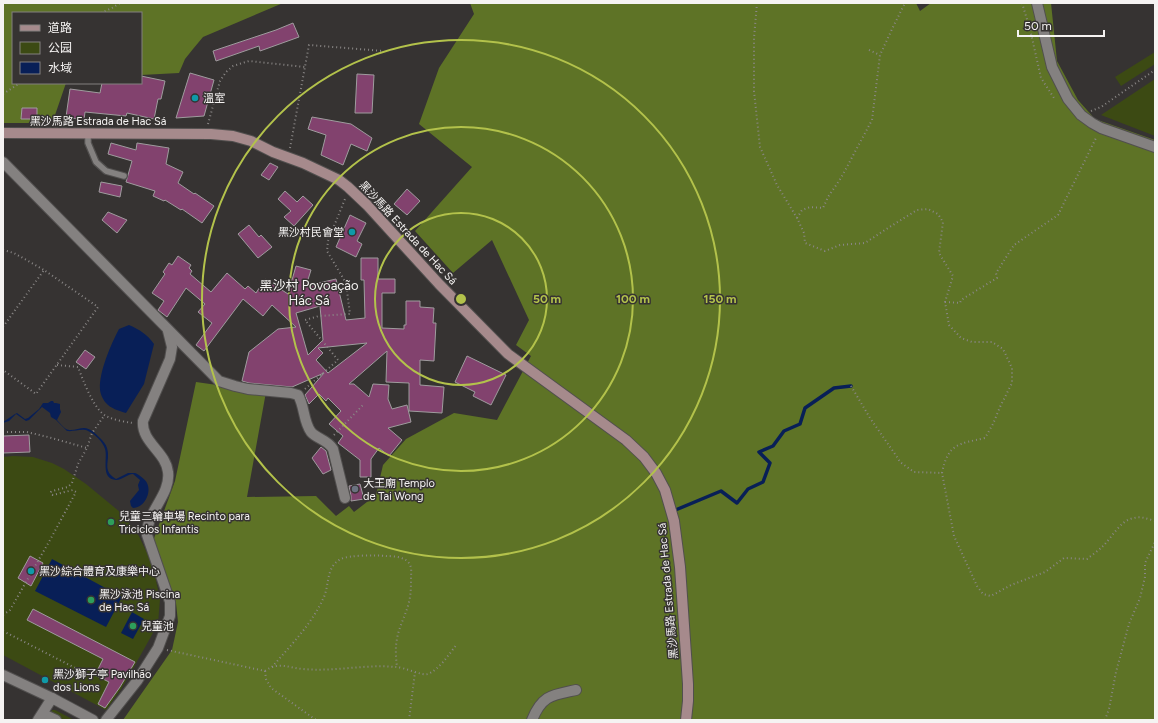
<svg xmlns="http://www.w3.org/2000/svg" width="1158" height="723" font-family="Figtree,'Noto Sans SC',sans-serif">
	<rect width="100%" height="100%" fill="#363332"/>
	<!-- green -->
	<g fill="#3c4a13">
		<path d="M1155,52v12l-34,22 -6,-9z"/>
		<path d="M1155,79v57l-54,-21z"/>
		<path d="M13,456l20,1 19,6 12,6 22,15 34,28 17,20 10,21 8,23 5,23 -2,25 -28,50 -9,15 -15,21 -103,-55v-198z"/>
		<path d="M52,710h3l19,10c-9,0 -17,0 -23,-7z"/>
	</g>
	<!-- forest -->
	<g fill="#5e7326">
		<path d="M3,3h280l-80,34 -10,12 -8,10 -6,14 -38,2v-62h-128v70h53l-12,35 -13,5h-38z"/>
		<path d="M470,3h446l4,8 11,-8h120l6,58 21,39 17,19 60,21v580h-1032l49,-70 6,-28 -2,-19 -23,-62 22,-60 21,-99 70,10 -19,105 69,-1 20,20 13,-10 5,6 22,-17 7,-30 23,-26 48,-26 43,7 34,-64 -15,-11 13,-25 -37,-80 -39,33 -38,-42 57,-64 -53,-43 20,-56 35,-54z"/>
	</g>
	<!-- water -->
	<g fill="#081f57">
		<path d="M129,325c11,5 18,9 25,19l-10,40 -18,29c-7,-2 -16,-5 -20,-10 -3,-3 -6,-10 -6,-14 -1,-17 11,-45 19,-60z"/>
		<path d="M51,401h2l1,2h2l4,1v5l1,3 -4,8c3,3 6,7 9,9 5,3 13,-1 18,-1 6,0 12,6 16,10 3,3 6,6 7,10 4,13 -6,22 9,31l12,-6h7c3,1 11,7 12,10 5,10 -3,25 -14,25l-2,-2 -1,-5 9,-11 -1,-5 2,-5 -7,-6c-6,0 -10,6 -17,6 -16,-1 -8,-22 -11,-31 -2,-7 -10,-15 -17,-18 -6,-3 -14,1 -21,0l-11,-11 -5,-3 -1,-4 -8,-6 -13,13 -3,1 -10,-7 -7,7 -6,2v-1l12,-8 2,-1 8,6 3,-1 11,-9 4,-6h5z"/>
		<path d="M52,559l70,38 -16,30 -71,-36z"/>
		<path d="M132,612l12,7 -11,20 -12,-6z"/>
	</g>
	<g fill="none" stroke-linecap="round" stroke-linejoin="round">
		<!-- stream -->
		<path stroke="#081f57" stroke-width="3.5" d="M673,511l48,-20 16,12 11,-14 15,-7 7,-19 -11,-11 14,-6 11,-15 16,-7 5,-16 29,-20 17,-2"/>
	</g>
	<!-- building -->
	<g fill="#82426e" stroke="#9f9c9e" fill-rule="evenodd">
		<path d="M293,23l6,14 -39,14 -1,-5 -43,15 -3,-10 63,-21z"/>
		<path d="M190,73l24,7 -10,36 -28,2z"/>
		<path d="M357,74l17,1 -2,38h-17z"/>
		<path d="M141,76l24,5 -4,18h-3l-4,20 -27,-6 -1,3 -41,-4 -1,8 -18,-3 4,-28 30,4 2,-10h39z"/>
		<path d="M22,108h15v11h-16z"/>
		<path d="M312,117l39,7 21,14 -5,13 -16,-7 -8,21 -22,-10 5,-20 -18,-6z"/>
		<path d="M111,143l25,7 1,-7 32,5 -3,16 17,8 -5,11 16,11 1,-1 19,13 -12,17 -20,-14 -1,1 -16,-10 -1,1 -11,-5 2,-5 -29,-9 6,-21 -24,-7z"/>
		<path d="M270,163l8,4 -9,13 -8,-5z"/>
		<path d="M101,182l21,4 -2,11 -21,-5z"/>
		<path d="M407,189l13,12 -13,14 -13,-11z"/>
		<path d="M285,191l12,11 6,-6 10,9 -19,21 -10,-9 7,-6 -13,-12z"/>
		<path d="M108,212l19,8 -10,13 -15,-13z"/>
		<path d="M350,215l16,8 -9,18 5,3 -6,13 -20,-10z"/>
		<path d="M249,225l10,12 2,-2 11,12 -14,11 -20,-24z"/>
		<path d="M178,256l13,9 -2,3 3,3 -2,3 21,18 16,-19 18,16 3,-3 8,7 9,-14 23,15 8,-28 15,4 -5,16 30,-7 10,41 19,-2 -1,-38h-3v-22h17v21h17v14h-13v35l22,1v-4h2v-24h14v6l14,1 -1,15h3l-2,38 -14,-1v25l24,2 -2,26 -33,-2v-28l-23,-1 1,-31 -38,33h5l15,13 4,-13 16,1 -1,14 4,10 15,-4 4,17 -23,6 14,12 -13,16 -10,-8 -8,11v18h-11v-17l-22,-17 5,-7 -14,-12 12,-13 -13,-13 -2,3 -7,-7 -10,10 -4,-9 19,-22 -32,14 -43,-4 -7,-2 7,-29 29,-23 18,-2 -24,-22 -9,11 -20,-17 -39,52 -8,-6 16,-22 -14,-11 7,-8 -19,-16 -19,29 -9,-7 6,-9 -12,-8 13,-19 -2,-2 6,-9 3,2zM320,306l3,34 -15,15 -12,-42zM367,343l-39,30 -12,-13 7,-7 -5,-5z"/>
		<path d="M85,350l10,7 -9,12 -10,-7z"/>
		<path d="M467,356l39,19 -15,30 -18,-9 2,-4 -20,-10z"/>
		<path d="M29,435l1,17 -27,1v-17z"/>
		<path d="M321,447l5,4 5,19 -8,4 -11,-16z"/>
		<path d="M360,484l4,15 -13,2v-5l-2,-10z"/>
		<path d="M30,556l13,7 -12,23 -13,-8z"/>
		<path d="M33,609l102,53 -15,25 -15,21 -7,-4 11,-22 -14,-7 8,-16 -76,-39z"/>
	</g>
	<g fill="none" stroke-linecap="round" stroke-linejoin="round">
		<defs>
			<path id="service" d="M88,133v10l8,19 10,9 18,5"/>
			<g id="minor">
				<path d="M1037,3l15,64 16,32 13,16 11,8 9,5 54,19"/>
				<path d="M3,162l216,219 16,5 13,3 43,4 7,2c7,12 5,26 13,37 6,7 17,8 22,17l12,49"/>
				<path d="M3,675l49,23 41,22"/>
				<path d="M43,714l13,6"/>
				<path d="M38,720l14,-22"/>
				<path d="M106,720l31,-39 21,-33 12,-32v-14l-23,-67c-1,-23 24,-40 21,-63 -2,-20 -27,-30 -25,-51l27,-62 2,-12 -4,-16"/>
				<path d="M532,720c10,-25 20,-25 44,-30"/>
			</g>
			<path id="secondary" d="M3,133l208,1 22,2 18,5 22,11 30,11 36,17 9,7 19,18 72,79 69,70 118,86 18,17 12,16 9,17 9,31 6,46 8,117v17l-2,19"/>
		</defs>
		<!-- service casing -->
		<use href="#service" stroke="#514f4e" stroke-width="8"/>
		<!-- minor casing -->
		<use href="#minor" stroke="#514f4e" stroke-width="12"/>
		<!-- secondary casing -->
		<use href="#secondary" stroke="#514f4e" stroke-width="12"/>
		<!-- path -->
		<g stroke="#8a8786" stroke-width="2" stroke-dasharray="1 3" stroke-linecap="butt">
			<path d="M757,3l-3,35v53l6,56 17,38 20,33 7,15 1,10 20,8 15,-6 25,-2 23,-15 29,-18 11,-1 10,5 5,8 -4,31 14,23 -8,26 4,23 12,13 11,4h20l11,7 9,19v15l-12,24 -7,17 -8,14c-26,6 -37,5 -43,35l12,63 23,50 6,8 8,2 20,-11 34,-13 19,-14 23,1c5,-4 11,-8 15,-12 10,-9 18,-27 32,-29 7,-2 14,1 21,3"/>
			<path d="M1022,3l8,26 11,49 13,20"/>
			<path d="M101,13l11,-5 8,-5"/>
			<path d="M869,50l11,5"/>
			<path d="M3,94l17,-11"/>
			<path d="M1091,111l10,-4 54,-37"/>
			<path d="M208,124l12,-43 6,-9 7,-6 16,-5 56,6"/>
			<path d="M290,148l19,-103 74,6"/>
			<path d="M797,218l5,-8 8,-3 13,1 5,-11 13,-19 31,-58 8,-65 13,-28 12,-24"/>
			<path d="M3,250l11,3 30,17"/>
			<path d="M945,302l15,1 1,-3 36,-22 -1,-5 18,-28 44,-30 38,-77"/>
			<path d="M3,327l41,-57 54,37 -62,87 -33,-24"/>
			<path d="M57,365l21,2c5,13 16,43 28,49 8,4 19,6 27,7"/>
			<path d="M851,386l19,32 27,39 3,5 14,10 28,1"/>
			<path d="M305,389l33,-29 -33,-40 14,-4 31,-2 -4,-31 -19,-32 1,-10 17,-42"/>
			<path d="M3,432h24l21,5 39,11"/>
			<path d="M334,435l29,-30"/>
			<path d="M3,615l7,-5 40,-70 26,-48 -3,-2 -20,5 -2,-1v-2l1,-1 16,-4 4,-4 6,-19 9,-16 5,-15 12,-17"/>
			<path d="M3,631l82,42"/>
			<path d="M167,650l98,21"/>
			<path d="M272,667c18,-21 39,-42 51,-68 7,-13 2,-32 18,-40 7,-4 36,-4 45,-3 8,0 21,1 24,9 2,4 1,9 1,13 0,8 0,16 -2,24 -3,13 -10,24 -12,37 -2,9 -1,19 0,28"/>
			<path d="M265,671c13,-10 24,-3 38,-2 31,3 62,-5 92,-2 10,0 26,9 33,7 12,-5 21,-20 29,-30"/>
			<path d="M265,671l1,8 5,9 45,32"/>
			<path d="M409,720l6,-48"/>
			<path d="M1105,720l4,-11 7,-37 13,-48 11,-26 5,-21v-14l10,-21"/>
		</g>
		<!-- service -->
		<use href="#service" stroke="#848180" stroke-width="5.5"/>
		<!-- minor -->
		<use href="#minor" stroke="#848180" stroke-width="10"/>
		<!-- secondary -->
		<use href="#secondary" stroke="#a68a8c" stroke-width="10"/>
	</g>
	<!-- distance rings -->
	<g fill="none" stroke="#b3c24b" stroke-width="2">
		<circle cx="461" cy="299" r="86"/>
		<circle cx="461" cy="299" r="172"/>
		<circle cx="461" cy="299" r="259"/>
	</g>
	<!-- markers -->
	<g fill="#0f9aa8" stroke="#363332" stroke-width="1.5">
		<circle cx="195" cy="98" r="4"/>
		<circle cx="352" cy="232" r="4"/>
		<circle cx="31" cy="571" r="4"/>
		<circle cx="45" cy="680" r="4"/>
	</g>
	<circle fill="#6b7280" stroke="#363332" stroke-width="1.5" cx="355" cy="489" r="4"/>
	<g fill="#2e9e5b" stroke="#363332" stroke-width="1.5">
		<circle cx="111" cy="522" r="4"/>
		<circle cx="91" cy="600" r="4"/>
		<circle cx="133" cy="626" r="4"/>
	</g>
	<g text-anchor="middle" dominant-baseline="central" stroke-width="3" stroke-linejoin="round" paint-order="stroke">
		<!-- poi labels -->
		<g font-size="11" fill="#f5f3f2" stroke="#363332" text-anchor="start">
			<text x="203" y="98">溫室</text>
			<text x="344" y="232" text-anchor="end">黑沙村民會堂</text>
			<text x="363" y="483">大王廟 Templo<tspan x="363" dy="13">de Tai Wong</tspan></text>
			<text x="119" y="516">兒童三輪車場 Recinto para<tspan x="119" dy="13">Triciclos Infantis</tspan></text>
			<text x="39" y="571">黑沙綜合體育及康樂中心</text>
			<text x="99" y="594">黑沙泳池 Piscina<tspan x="99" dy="13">de Hac Sá</tspan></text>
			<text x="141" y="626">兒童池</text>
			<text x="53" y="674">黑沙獅子亭 Pavilhão<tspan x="53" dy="13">dos Lions</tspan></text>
		</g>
		<!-- street labels -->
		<g font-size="11" fill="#f5f3f2" stroke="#363332">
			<text x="98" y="121">黑沙馬路 Estrada de Hac Sá</text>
			<text transform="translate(408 233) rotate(47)">黑沙馬路 Estrada de Hac Sá</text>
			<text transform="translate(668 591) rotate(-95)">黑沙馬路 Estrada de Hac Sá</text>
		</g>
		<!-- quarter labels -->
		<g font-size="13" fill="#f5f3f2" stroke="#363332">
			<text x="309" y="285">黑沙村 Povoação<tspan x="309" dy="15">Hác Sá</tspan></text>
		</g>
	</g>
	<circle cx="461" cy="299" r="6" fill="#b3c24b" stroke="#363332" stroke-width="2"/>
	<g font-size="12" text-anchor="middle" font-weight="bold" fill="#b3c24b" stroke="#363332" stroke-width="3" stroke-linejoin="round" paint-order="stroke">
		<text x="547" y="303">50 m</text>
		<text x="633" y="303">100 m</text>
		<text x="720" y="303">150 m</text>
	</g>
	<!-- border -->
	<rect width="1158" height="723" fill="none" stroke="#f5f3f2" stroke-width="8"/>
	<!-- legend -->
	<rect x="12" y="12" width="130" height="72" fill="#363332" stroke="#82807f"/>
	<rect x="20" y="25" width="20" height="6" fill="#a68a8c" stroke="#82807f"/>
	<text x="48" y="32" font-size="12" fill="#f5f3f2">道路</text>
	<rect x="20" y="42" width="20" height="12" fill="#3c4a13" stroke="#82807f"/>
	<text x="48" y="52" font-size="12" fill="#f5f3f2">公园</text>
	<rect x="20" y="62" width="20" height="12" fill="#081f57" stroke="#82807f"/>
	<text x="48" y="72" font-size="12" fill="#f5f3f2">水域</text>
	<!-- scale -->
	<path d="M1018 30v6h86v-6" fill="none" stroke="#f5f3f2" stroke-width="2"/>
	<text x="1024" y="30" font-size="12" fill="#f5f3f2" stroke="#363332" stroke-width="3" paint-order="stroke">50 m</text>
</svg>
